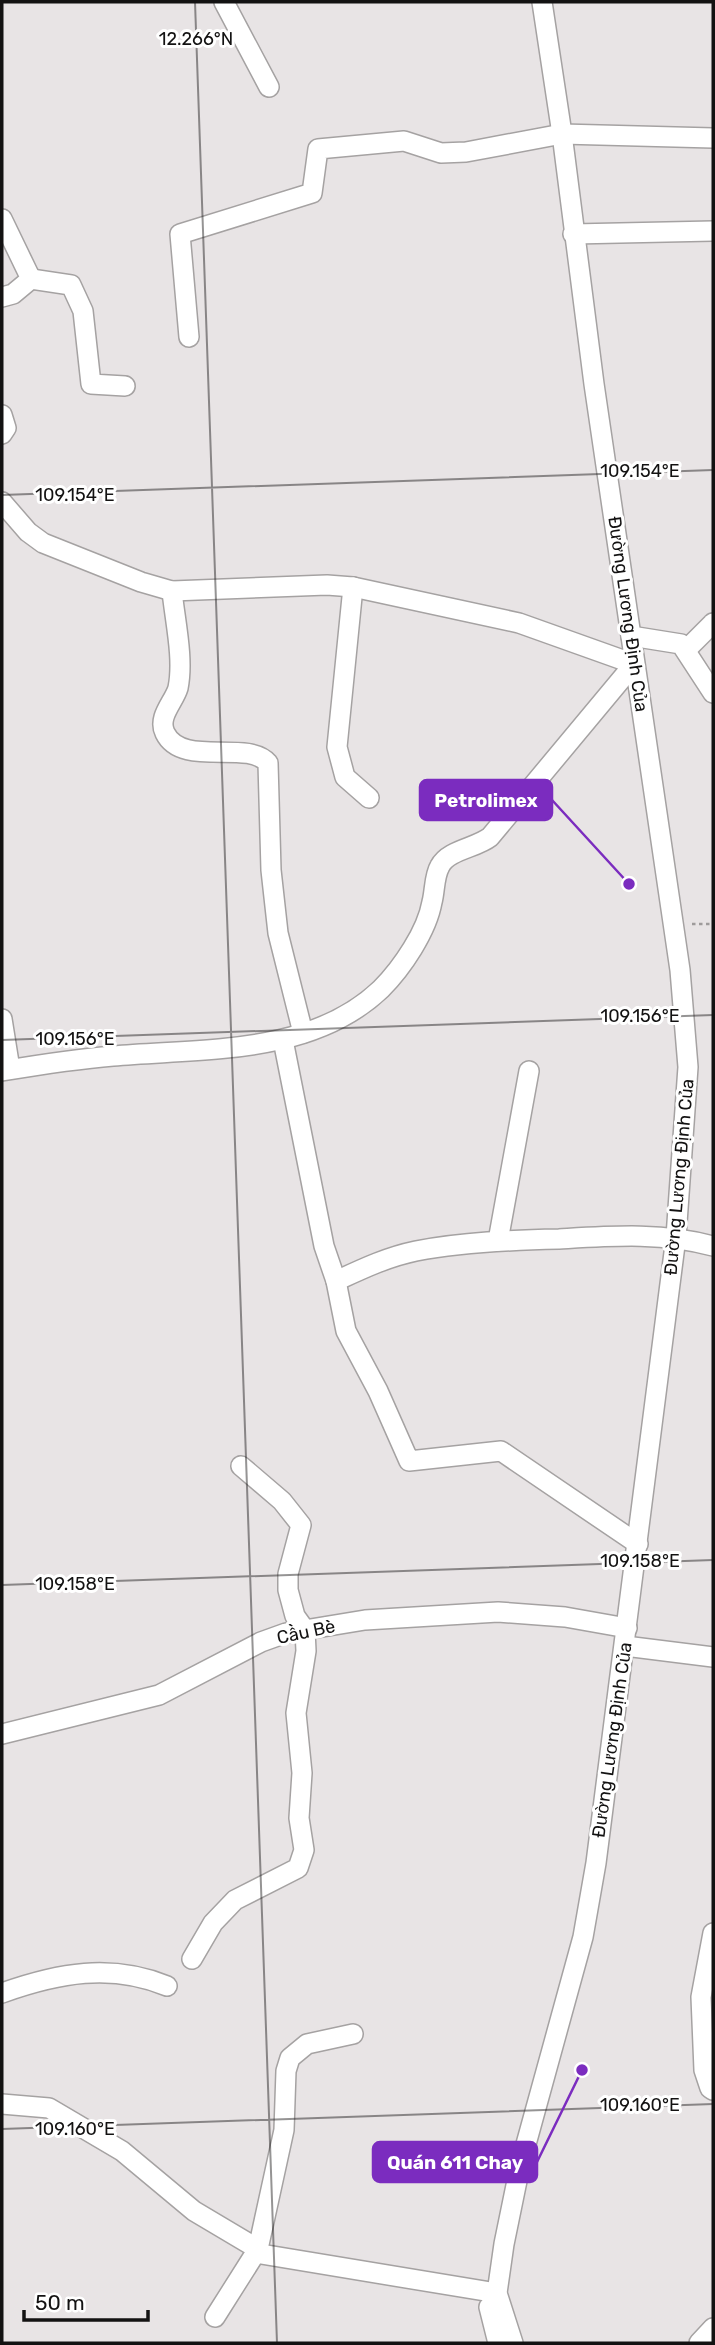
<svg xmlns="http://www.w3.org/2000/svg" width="715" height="2345" font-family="Rubik,sans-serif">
	<rect width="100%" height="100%" fill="#e8e4e5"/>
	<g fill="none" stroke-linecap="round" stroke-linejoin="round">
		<defs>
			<g id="minor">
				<path d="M224,2l45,85"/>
				<path d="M2,219l29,60 -18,15 -11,3"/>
				<path d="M573,234l140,-3"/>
				<path d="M31,279l40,6 12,26 8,73 34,2"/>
				<path d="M189,337l-9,-103 132,-41 6,-44 86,-8 37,12 25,-1 96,-18 151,4"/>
				<path d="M2,415l4,13 -4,6"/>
				<path d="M2,502l26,30 15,11 98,39 31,9 155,-6 26,2 166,36 115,41 -144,173c-14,11 -42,13 -50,29 -6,10 -5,25 -8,36 -5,29 -30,66 -51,87 -70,67 -179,59 -268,67 -37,3 -75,9 -111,15"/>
				<path d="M353,587l-16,160 8,30 24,21"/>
				<path d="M172,591c3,30 12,68 6,97 -4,14 -21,29 -13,45 17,35 82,6 103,30l3,107 7,63 25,100"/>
				<path d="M631,636l50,8 32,49"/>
				<path d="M687,649l26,-26"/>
				<path d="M2,1019l8,50"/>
				<path d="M283,1040l41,206 12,35 10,50 32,60 31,70 92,-10 137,93"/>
				<path d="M498,1241l31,-170"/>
				<path d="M336,1281c26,-12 51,-24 80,-30 47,-9 96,-11 143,-12 52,-3 103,-7 154,7"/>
				<path d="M625,1646l88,11"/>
				<path d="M2,1734l157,-39 102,-53 25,-9 79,-13 133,-8 67,5 62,11"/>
				<path d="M713,1933l-12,64 3,73 6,18 3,2"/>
				<path d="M192,1959l21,-36 22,-23 63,-32 6,-18 -5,-32 3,-45 -6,-60 10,-62 -1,-21 -10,-14 -7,-26v-16l13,-49 -19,-24 -41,-35"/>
				<path d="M2,1993c56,-20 109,-30 165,-7"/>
				<path d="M353,2034l-46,10 -17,14 -4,13 -2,59 -26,119 3,5 236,39"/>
				<path d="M2,2104l47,4 73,43 72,60 64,38 -43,68"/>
				<path d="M489,2307l9,36"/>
				<path d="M513,2343l-16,-50 7,-49 16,-78 63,-229 13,-74 80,-626 12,-170 -8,-97 -86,-586 -32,-250 -20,-132"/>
				<path d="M699,2343l14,-15"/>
			</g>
		</defs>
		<!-- minor casing -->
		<use href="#minor" stroke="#a5a2a2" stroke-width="22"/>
		<!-- path -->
		<path stroke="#9e9b9b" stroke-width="2.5" stroke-dasharray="3.5 3.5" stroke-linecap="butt" d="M692,924h21"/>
		<!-- minor -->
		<use href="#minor" stroke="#fff" stroke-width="19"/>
	</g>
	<!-- ticks -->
	<path fill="none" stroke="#131212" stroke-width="2" stroke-opacity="0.45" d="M195,2l82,2341M2,495l711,-25M2,1040l711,-25M2,1585l711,-25M2,2129l711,-25"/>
	<g text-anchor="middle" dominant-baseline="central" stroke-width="6" stroke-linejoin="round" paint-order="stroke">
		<!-- street labels -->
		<g font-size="18" fill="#131212" stroke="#fff">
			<text transform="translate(628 614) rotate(82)">Đường Lương Định Của</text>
			<text transform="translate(679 1177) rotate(-85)">Đường Lương Định Của</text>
			<text transform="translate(306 1632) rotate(-12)">Cầu Bè</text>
			<text transform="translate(612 1740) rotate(-82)">Đường Lương Định Của</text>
		</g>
	</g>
	<g font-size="18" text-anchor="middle" fill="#131212" stroke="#fff" stroke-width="6" stroke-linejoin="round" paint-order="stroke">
		<text x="196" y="45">12.266°N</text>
		<text x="640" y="477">109.154°E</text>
		<text x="75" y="501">109.154°E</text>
		<text x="640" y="1022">109.156°E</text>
		<text x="75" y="1045">109.156°E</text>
		<text x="640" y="1567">109.158°E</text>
		<text x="75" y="1590">109.158°E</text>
		<text x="640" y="2111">109.160°E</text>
		<text x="75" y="2135">109.160°E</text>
	</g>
	<!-- callouts -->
	<path fill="none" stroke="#7b2cbf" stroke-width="2.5" d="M629 884L552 800M582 2070L537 2162"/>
	<g fill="#7b2cbf" stroke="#fff" stroke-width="2.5">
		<circle cx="629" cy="884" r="7"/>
		<circle cx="582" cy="2070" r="7"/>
	</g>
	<g fill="#7b2cbf" stroke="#7b2cbf" stroke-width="2.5">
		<rect x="420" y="780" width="132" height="40" rx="7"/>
		<rect x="373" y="2142" width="164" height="40" rx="7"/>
	</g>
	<g font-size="19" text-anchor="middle" font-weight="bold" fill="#fff">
		<text x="486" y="807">Petrolimex</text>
		<text x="455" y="2169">Quán 611 Chay</text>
	</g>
	<!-- border -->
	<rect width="715" height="2345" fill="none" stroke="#131212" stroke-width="7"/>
	<!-- scale -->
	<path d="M24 2310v10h124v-10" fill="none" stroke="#131212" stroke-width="3.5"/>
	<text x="35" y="2310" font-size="21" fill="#131212" stroke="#ffffff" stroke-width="5" paint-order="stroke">50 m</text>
</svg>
